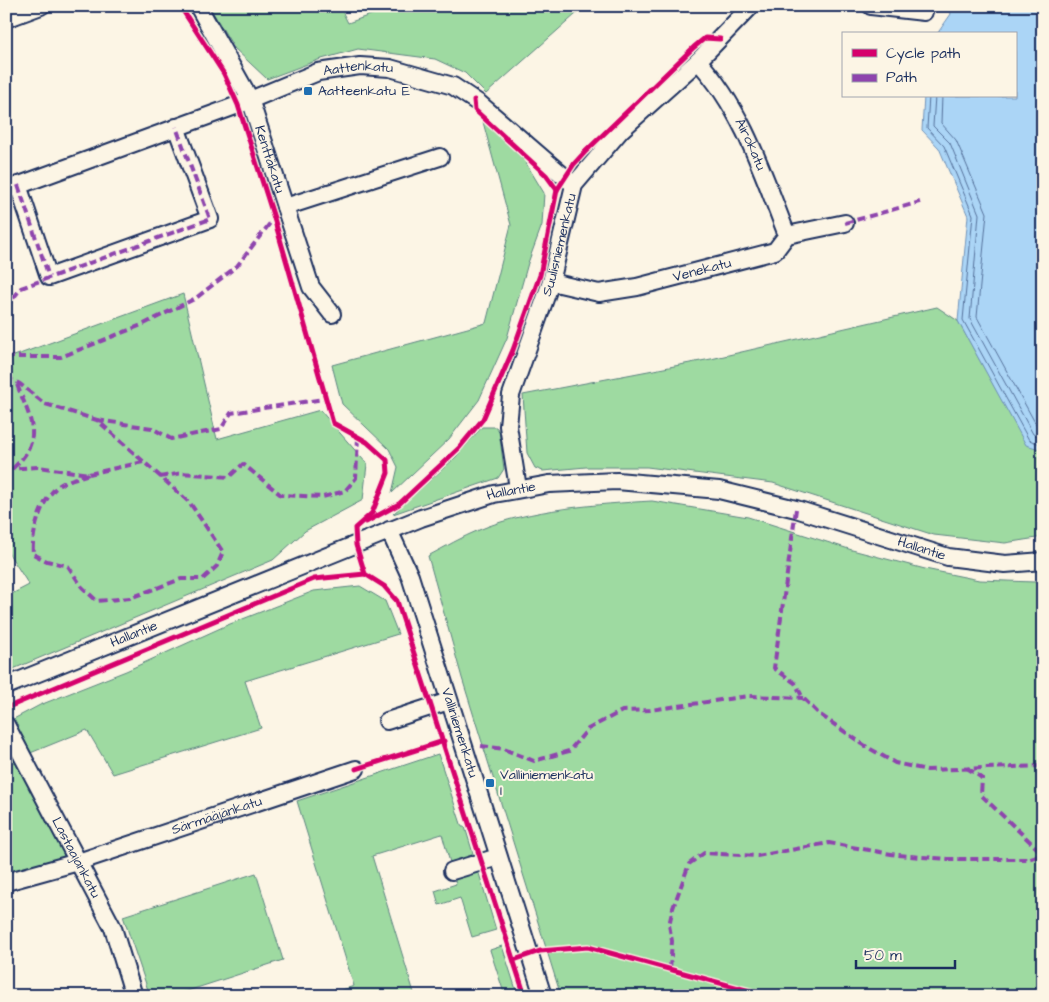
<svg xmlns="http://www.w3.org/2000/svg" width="1049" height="1002" font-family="'Architects Daughter',sans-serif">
	<rect width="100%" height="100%" fill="#fcf5e5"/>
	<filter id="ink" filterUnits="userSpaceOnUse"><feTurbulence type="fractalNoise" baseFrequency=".02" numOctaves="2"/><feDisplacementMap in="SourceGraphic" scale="10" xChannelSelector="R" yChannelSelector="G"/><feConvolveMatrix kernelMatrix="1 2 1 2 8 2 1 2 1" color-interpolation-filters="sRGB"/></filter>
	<g filter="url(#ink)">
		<!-- green -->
		<g fill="#9edaa1" stroke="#5c8480">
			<path d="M209,6h134l-2,3 7,14 47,-17h190l-99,88 -21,-21 -30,-14 -77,-10 -40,11 -51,19 -33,-31z"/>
			<path d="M483,122l41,38 20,33 -2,32 -14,38 -21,75 -28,62 -30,39 -57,54 6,-26 -9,-18 -47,-45 -10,-39 154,-42 25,-98z"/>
			<path d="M183,294l34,145 103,-29 47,54 -4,36 -58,31 -32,29 -267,112v-75l23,-12 -23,-36v-190z"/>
			<path d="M937,307l21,14 68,123 17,6v87l-38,6 -71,-8 -161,-52 -126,-16h-61l-43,4 -8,-3 -8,-15 -4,-58 188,-36z"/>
			<path d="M482,427h14l3,4 5,38 -6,9 -105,36 63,-57z"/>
			<path d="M652,501l96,16 104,33 73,19 54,11 55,2 9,-3v417h-482l-99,-318 -34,-122c17,-9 34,-19 51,-26 49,-21 120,-26 173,-29z"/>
			<path d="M360,586l25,15 13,33 -153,47 16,47 -148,46 -26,-44 -69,28 50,99 -62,17v-151l34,-18 86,-34 99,-45 89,-35z"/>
			<path d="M438,754l24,73h3l31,103 -24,7 -12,-39 -21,7 -4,-14 21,-7 -14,-50 -70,22 43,140h-91l30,-10 -57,-185z"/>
			<path d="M256,873l27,87 -111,36h-22l-27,-80z"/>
			<path d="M502,946l16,50h-13l-15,-46z"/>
		</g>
		<!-- water -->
		<path fill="#abd5f6" stroke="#7193b9" d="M949,6h94v444l-17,-5 -68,-124 10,-105 -29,-68 -17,-18 2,-34h91v-62h-78l14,-20z"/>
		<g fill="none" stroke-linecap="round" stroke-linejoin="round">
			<!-- shore -->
			<g stroke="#55719b" stroke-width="1">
				<path d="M929,96l-2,32 17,18 29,69 -10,105 66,120 14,5"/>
				<path d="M935,96l-2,30 17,17 29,71 -9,105 63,115 10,4"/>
				<path d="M942,96l-1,27 15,17 31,73 -10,104 61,111 5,2"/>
			</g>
			<defs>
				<g id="minor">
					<path id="s1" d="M198,6l52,93 61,188 21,27"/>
					<path d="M871,6l53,6"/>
					<path d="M6,19l35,-13"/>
					<path id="s2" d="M698,61c45,49 65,113 89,174"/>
					<path d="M18,185l31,92 161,-58 -34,-92"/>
					<path id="s3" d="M6,190l232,-85 80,-33 42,-6 30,2 63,18 27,18 94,81"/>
					<path d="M285,207l155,-50"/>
					<path id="s4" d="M551,282l48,11 38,-6 138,-36 12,-16 58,-12"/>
					<path id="s5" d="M518,488l-10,-62 3,-31 40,-113 23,-97 47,-55 77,-69 53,-55"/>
					<path id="s6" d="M389,530l21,46 133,420"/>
					<path id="s7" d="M6,686l415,-168 73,-24 55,-10 68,-3 102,9 77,19 152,48 57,7 38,-3"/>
					<path d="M387,721l62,-20"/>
					<path id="s8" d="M6,725l107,203 21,68"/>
					<path d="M452,871l46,-14"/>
					<path id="s9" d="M6,882l72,-20 278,-93"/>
				</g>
			</defs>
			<!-- minor casing -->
			<use href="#minor" stroke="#1b2f5e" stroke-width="20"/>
			<!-- minor -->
			<use href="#minor" stroke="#fcf5e5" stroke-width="16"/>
			<!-- quiet -->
			<g stroke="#8e44ad" stroke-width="4" stroke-dasharray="8 4" stroke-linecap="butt">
				<path d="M18,185l31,92"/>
				<path d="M845,223l75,-21"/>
				<path d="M6,308l15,-20 189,-69 -34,-92"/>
				<path d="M6,357h55l83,-33 52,-26 41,-32 37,-48"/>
				<path d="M6,377l14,7 25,20 52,16 93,83 33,49 -6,14 -14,13h-22l-51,19 -33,3 -15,-14 -14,-21 -21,-5 -14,-7c-2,-21 9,-60 30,-71 8,-4 18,-6 26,-9l-51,-7 -32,2"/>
				<path d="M97,420l55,8 19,11 50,-10 10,-16 93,-14"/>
				<path d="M13,468c33,-29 16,-51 3,-86"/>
				<path d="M89,474l54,-12"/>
				<path d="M160,477l22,-4 47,4 14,-13 38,31 42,2 22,-6 11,-13 2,-41"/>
				<path d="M796,509l-22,159 21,15 8,15 16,16 48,33 28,16 32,7 116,-4"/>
				<path d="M481,746l23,3 30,12 35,-10 19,-22 34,-18 28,-1 99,-14 54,2"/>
				<path d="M967,768l15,10 -1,17 62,59"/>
				<path d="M670,969l2,-28 -3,-16 4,-17 16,-44 15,-11 53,3 72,-13 68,12 51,4h80l15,-5"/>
			</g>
			<defs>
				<g id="cycleway">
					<path d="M180,6l44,68 14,31 36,113 59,205 34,19 20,18 1,13 -16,40 -17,15 1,17 9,29 19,12 13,15 128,395"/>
					<path d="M557,190l17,-26 11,-12 109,-105 11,-9 15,1"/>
					<path d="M366,522l33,-18 60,-56 24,-29 30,-69 27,-75 17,-85 -11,-15 -71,-65 -1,-10"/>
					<path d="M6,708l308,-129 51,-5"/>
					<path d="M356,769l88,-28"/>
					<path d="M514,960l26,-9 48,-4 180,49"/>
				</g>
			</defs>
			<!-- cycleway casing -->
			<use href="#cycleway" stroke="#fcf5e5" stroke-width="8"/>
			<!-- cycleway -->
			<use href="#cycleway" stroke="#d6006c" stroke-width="5"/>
		</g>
	</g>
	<!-- markers -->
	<g fill="#1f6fb2" stroke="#fcf5e5" stroke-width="2">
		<rect x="303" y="86" width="10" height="10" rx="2.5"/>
		<rect x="485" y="778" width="10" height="10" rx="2.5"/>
	</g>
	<g text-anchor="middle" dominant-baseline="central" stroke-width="4" stroke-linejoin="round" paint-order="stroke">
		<!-- street labels -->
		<g font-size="14" fill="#1b2f5e" stroke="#fcf5e5">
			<text stroke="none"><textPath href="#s3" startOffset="374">Aattenkatu</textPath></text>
			<text stroke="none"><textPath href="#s2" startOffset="99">Airokatu</textPath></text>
			<text stroke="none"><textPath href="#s1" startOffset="170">Kenttäkatu</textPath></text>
			<text stroke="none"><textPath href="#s5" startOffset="252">Suulisniemenkatu</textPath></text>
			<text stroke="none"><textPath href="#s4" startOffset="155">Venekatu</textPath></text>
			<text stroke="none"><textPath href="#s7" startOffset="542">Hallantie</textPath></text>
			<text stroke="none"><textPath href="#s7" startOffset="962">Hallantie</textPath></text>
			<text stroke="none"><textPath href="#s7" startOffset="138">Hallantie</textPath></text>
			<text stroke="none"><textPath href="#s6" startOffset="215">Valliniemenkatu</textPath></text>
			<text stroke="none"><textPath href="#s9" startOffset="221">Särmääjänkatu</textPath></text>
			<text stroke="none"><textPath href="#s8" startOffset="150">Lastaajankatu</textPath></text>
		</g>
		<!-- poi labels -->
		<g font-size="14" fill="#1b2f5e" stroke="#fcf5e5" text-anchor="start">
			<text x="318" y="91">Aatteenkatu E</text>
			<text x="500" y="775">Valliniemenkatu<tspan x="500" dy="16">I</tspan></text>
		</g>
	</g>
	<!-- margin -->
	<rect width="1049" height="1002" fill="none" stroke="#fcf5e5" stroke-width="25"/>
	<rect x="12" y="12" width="1024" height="977" fill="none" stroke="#1b2f5e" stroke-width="2" filter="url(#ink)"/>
	<!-- legend -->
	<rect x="842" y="32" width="175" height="65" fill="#fcf5e5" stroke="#a2a6af"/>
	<rect x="852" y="49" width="25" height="8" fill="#d6006c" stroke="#a2a6af"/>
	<text x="886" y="58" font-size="15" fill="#1b2f5e">Cycle path</text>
	<rect x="852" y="74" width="25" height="8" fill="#8e44ad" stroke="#a2a6af"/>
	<text x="886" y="82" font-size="15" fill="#1b2f5e">Path</text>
	<!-- scale -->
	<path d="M856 960v8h99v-8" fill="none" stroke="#1b2f5e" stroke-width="2.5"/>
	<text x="864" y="960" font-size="15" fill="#1b2f5e" stroke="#fcf5e5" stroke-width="4" paint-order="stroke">50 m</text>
</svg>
